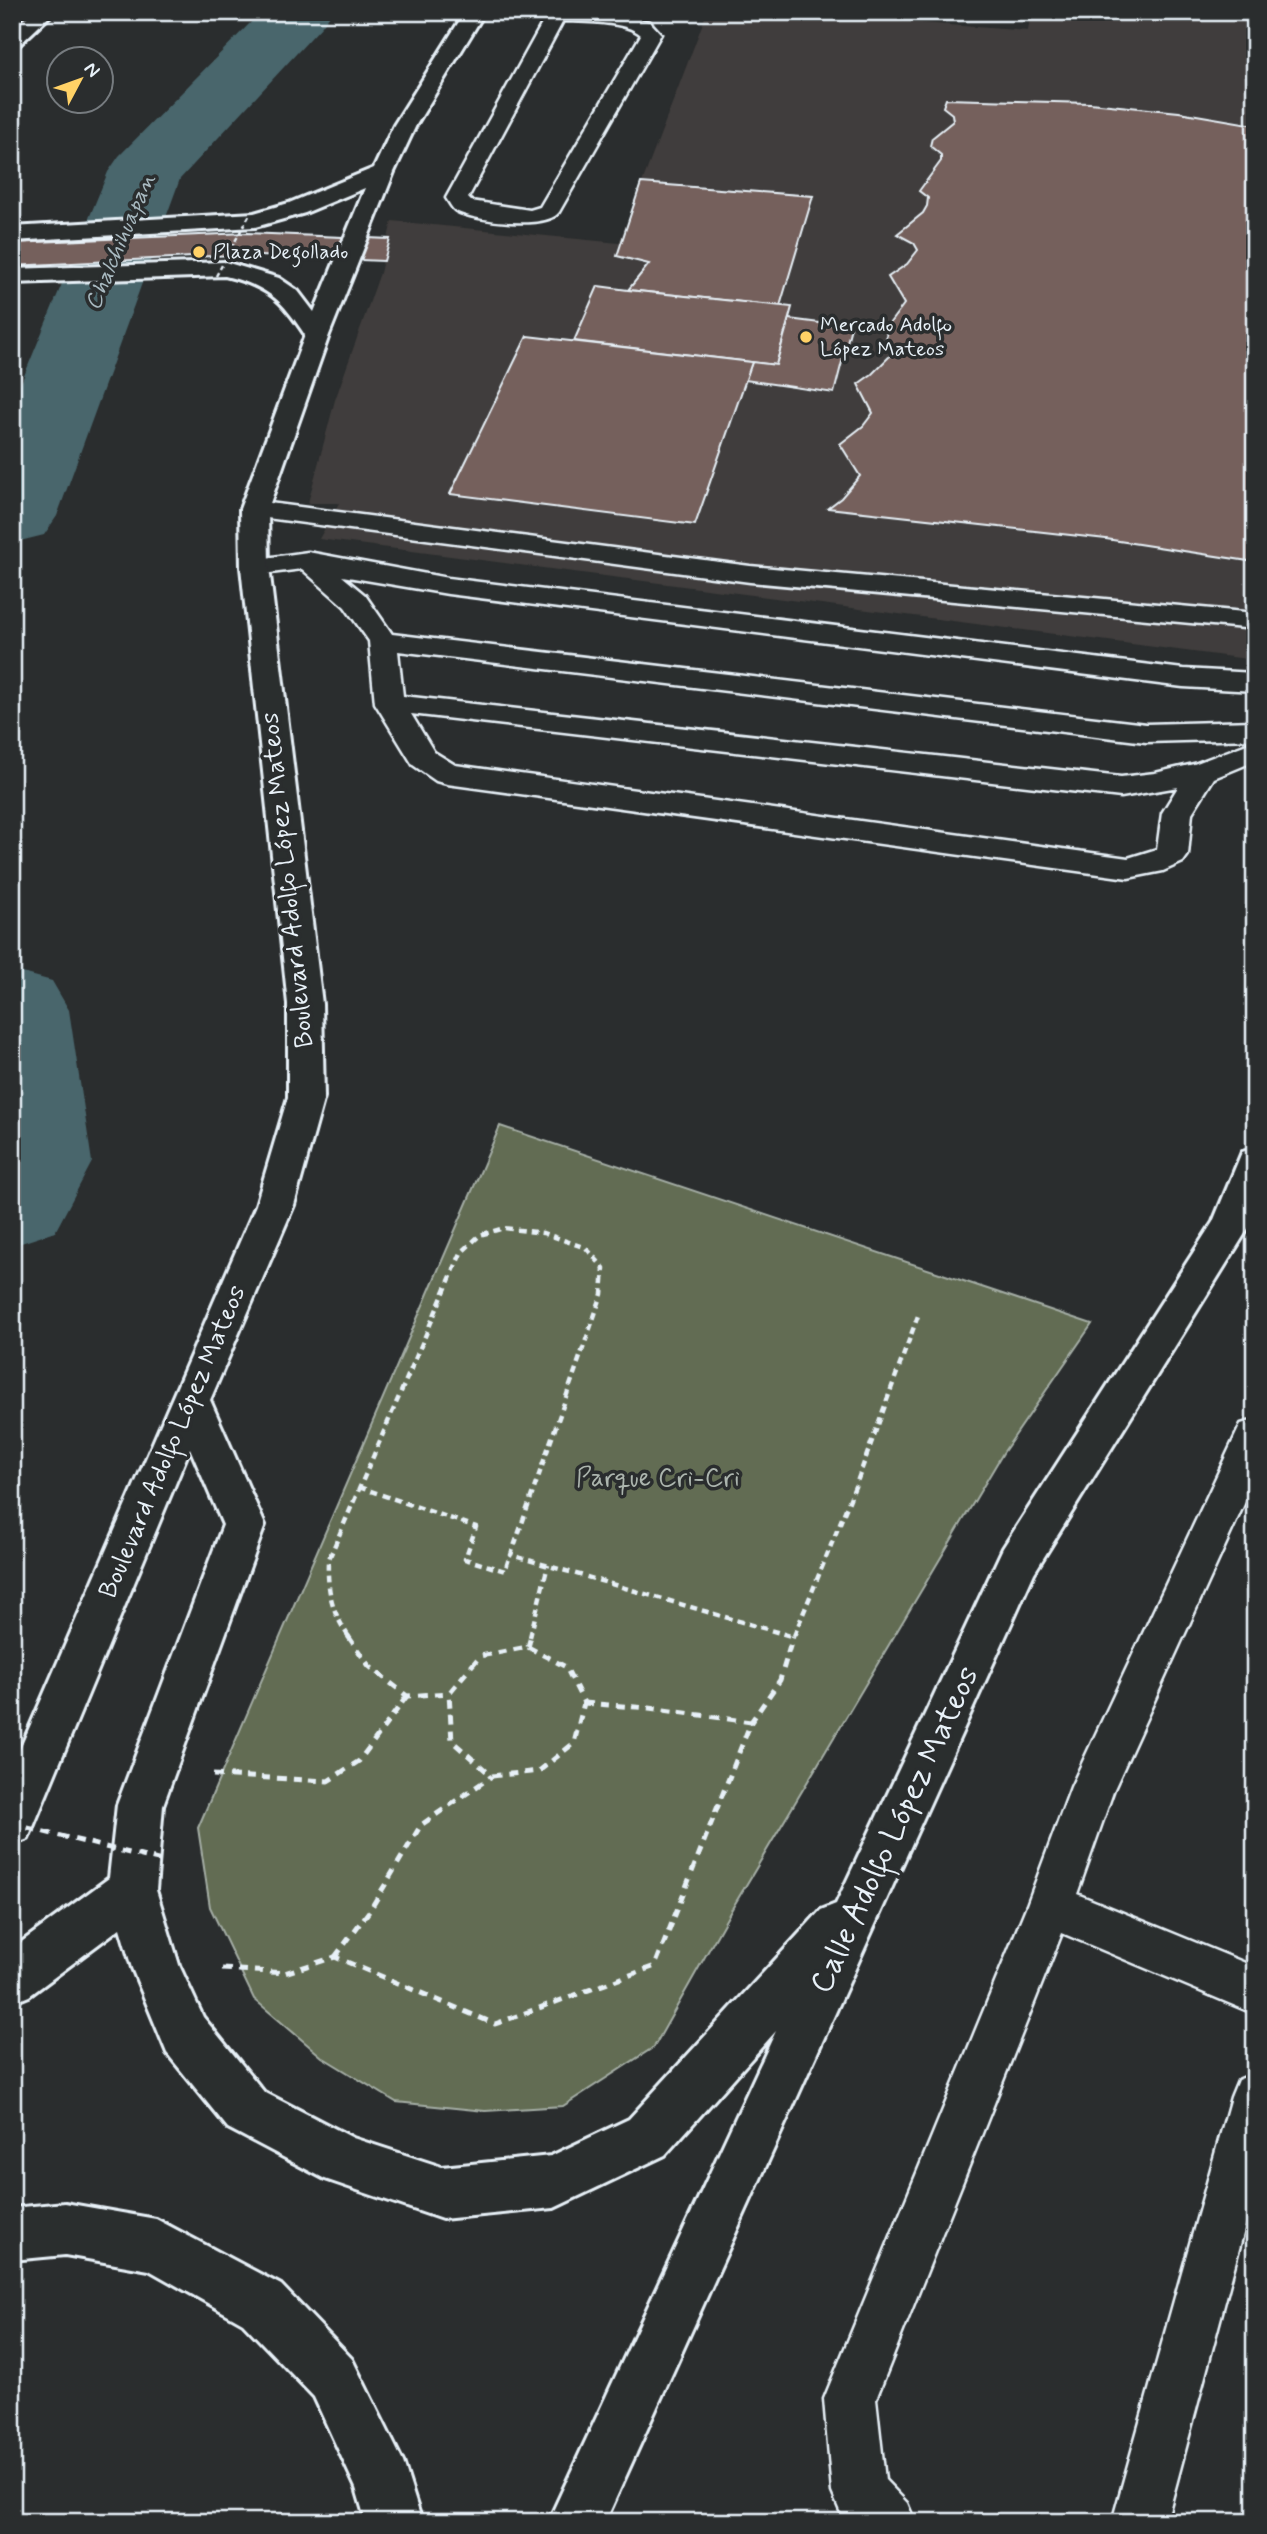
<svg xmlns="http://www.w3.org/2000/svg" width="1267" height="2534" font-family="Mynerve,sans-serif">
	<rect width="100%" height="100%" fill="#2a2d2e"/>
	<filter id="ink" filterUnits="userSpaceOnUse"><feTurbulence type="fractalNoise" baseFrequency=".0143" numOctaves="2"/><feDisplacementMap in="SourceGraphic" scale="14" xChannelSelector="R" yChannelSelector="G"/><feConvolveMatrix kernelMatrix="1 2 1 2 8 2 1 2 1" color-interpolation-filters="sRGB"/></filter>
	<g filter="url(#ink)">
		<!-- built -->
		<path fill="#403d3c" d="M707,12h67l254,19 3,-19h224v648l-936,-121 20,-36h-31l27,-103 45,-127 12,-52 227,22z"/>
		<!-- green -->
		<path fill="#626c53" stroke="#a5aea6" stroke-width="2" d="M500,1126l592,198 -89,129 -270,454 -79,140 -91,59 -78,5 -89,-9 -74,-45 -68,-58 -44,-92 -12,-79z"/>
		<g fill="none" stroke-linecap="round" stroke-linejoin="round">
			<!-- river -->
			<g fill="#48666c" fill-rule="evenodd">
				<path d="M261,12h71l-10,14 -142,153 -123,337 -13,19 -32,8v-138l96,-233 11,-16z"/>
				<path d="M12,970l40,11 17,29 23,152 -37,70 -43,14z"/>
			</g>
		</g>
		<!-- building -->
		<g fill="#74615c" stroke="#e8f1f8" stroke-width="2">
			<path d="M946,99l144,4 89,9 76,13v437l-149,-23 -278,-31 13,-10 19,-22 -20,-32 23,-18 10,-13 -15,-29 14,-10 20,-20 -5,-7 -1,-19 18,-24 -16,-27 19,-13 11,-14 -4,-7 -17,-9 26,-21 4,-7 1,-8 -9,-7 22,-30v-6l-11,-9 2,-8 21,-17 -1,-7 -9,-7z"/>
			<path d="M641,183l172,13 -33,110 -152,-16 21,-26 -32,-8z"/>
			<path d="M247,233l143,6 -6,22 -151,-6 -221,11v-23z"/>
			<path d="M598,286l30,4 164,17 -16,58 -202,-24z"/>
			<path d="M789,319l62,8 -17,66 -89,-13 7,-18 24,3z"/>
			<path d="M527,336l225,26 -57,163 -245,-31z"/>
		</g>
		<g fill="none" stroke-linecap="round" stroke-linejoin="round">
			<defs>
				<g id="lane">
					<path d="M513,12l108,3 29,7 11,12 -102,178c-12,18 -85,9 -103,-1 -4,-2 -7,-9 -10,-13l98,-178 -21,-2zM563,21c20,1 64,0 78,14l-101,172 -10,3 -59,-9 -3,-3z"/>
					<path d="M254,501l496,65 505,47v16l-505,-47 -505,-67 -4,-6 4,-6z"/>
					<path d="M308,552l140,26 735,91 72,4v18l-72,-4 -735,-93 -106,-18 23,19 27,39 754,90 109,-3v18l-109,3 -748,-91 5,45 718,81 34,-4 39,-9 61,-23v20l-41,17 -22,35 -4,42 -5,7 -20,9 -35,7 -681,-94 -11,-3 -23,-16 -38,-62 -6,-62 -24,-34 -43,-38 -47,6 -10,-2 -4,-6 4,-6zM411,714l710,83 57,-10 -16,26 -5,36 -29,9 -673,-93 -21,-13z"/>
					<path d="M1255,1420v60l-141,309 -37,105 178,73v47l-193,-81 -186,466 9,81 22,23 8,19h-65l-10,-11 -8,-19 -8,-93 203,-494 44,-118 170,-363z"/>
					<path d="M1255,2073v116l-89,333h-54l119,-425 7,-17z"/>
				</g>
				<path id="street" d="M32,12h22l-35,33 -7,2v-17z"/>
				<g id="secondary">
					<path d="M465,12h20l-69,113 -22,47 -65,163 -61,174 1,58 53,437 2,93 -30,108 -84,195 55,125 -102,280 -7,85 23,75 24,52 61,75 89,46 89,29 109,-11 78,-37 192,-209 15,-6 167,-356 210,-326 29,-70 13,-4v64l-6,15 -215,346 -429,949h-57l228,-491 -111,124 -111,53 -112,11 -117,-40 -97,-51 -61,-75 -35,-85 -12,-40 -91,68 -17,7v-54l97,-71 8,-73 106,-280 -33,-77 -162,391 -16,6v-77l244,-563 32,-108v-93l-47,-437 -1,-58 65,-174c-23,-36 -38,-49 -80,-59l-213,7v-14l213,-7 54,16 19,13 16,21 51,-124 -60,25 -50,14 -243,14v-14l242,-14 35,-10 85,-35 20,-43z"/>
					<path d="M65,2203l91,16 125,66 71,74 51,103 19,60h-56l-10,-34 -42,-91 -71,-74 -94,-53 -84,-15 -53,5v-52z"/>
				</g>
			</defs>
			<!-- lane casing -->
			<use href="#lane" stroke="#e8f1f8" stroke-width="5"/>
			<!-- street casing -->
			<use href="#street" stroke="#e8f1f8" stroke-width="6"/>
			<!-- secondary casing -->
			<use href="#secondary" stroke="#e8f1f8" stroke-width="6"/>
			<!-- path-far1 -->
			<g stroke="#e8f1f8" stroke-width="4.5" stroke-dasharray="7 5" stroke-linecap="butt">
				<path d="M359,1487l117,40 -11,32 40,12 5,-16"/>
				<path d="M794,1636l64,-157 61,-166"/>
				<path d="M349,1637c-17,-25 -22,-46 -21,-76l133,-308 19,-18 24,-7 39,5 43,15 18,20 -2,26 -91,261 283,82"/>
				<path d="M530,1637l18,-72"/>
			</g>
			<!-- path -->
			<g stroke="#e8f1f8" stroke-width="5" stroke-dasharray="9 7" stroke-linecap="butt">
				<path d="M348,1636l21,30 38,30 42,-3"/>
				<path d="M528,1647l38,20 18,36 -10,40 -35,28 -47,5 -40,-35 -3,-48 31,-37z"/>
				<path d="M528,1647l3,-11"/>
				<path d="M584,1703l65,5 102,14"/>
				<path d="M213,1775l115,6 31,-20 48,-65"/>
				<path d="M335,1957l35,-47 51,-85 71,-49"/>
				<path d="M222,1969l63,4 50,-16 160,67 160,-58 96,-244 29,-42 13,-44"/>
			</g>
			<!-- lane -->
			<use href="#lane" fill="#2a2d2e" fill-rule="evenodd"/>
			<!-- street -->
			<use href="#street" fill="#2a2d2e" fill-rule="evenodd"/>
			<!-- secondary -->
			<use href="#secondary" fill="#2a2d2e" fill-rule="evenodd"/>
			<!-- path-bridge-far1 -->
			<path stroke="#e8f1f8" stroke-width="2.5" stroke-dasharray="4.5 3.5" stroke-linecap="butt" d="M216,276l33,-60"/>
			<!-- path-bridge -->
			<path stroke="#e8f1f8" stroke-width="5" stroke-dasharray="9 7" stroke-linecap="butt" d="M12,1824l154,38"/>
		</g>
	</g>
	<!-- markers -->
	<g fill="#ffd166" stroke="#2a2d2e" stroke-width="2.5">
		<circle cx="199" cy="252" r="7"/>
		<circle cx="806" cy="337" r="7"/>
	</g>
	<g text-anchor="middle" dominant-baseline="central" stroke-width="7" stroke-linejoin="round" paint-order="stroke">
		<!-- far-poi labels -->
		<g font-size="21" fill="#e8f1f8" stroke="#2a2d2e" text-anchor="start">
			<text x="213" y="252">Plaza Degollado</text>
			<text x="820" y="325">Mercado Adolfo<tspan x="820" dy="24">López Mateos</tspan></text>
		</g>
		<!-- far-water labels -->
		<g font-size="23" font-style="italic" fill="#a8b9c0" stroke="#2a2d2e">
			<text transform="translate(121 242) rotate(-67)">Chalchihuapan</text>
		</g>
		<!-- street labels -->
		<g font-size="26" fill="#e8f1f8" stroke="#2a2d2e">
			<text transform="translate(288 880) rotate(-96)">Boulevard Adolfo López Mateos</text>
			<text transform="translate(173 1442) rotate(-67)">Boulevard Adolfo López Mateos</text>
		</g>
		<!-- park labels -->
		<g font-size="26" fill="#acb5ae" stroke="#2a2d2e">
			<text x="658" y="1479">Parque Cri-Cri</text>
		</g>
		<!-- near-street labels -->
		<g font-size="32" fill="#e8f1f8" stroke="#2a2d2e">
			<text transform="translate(895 1830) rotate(-65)">Calle Adolfo López Mateos</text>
		</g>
	</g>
	<!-- margin -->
	<rect width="1267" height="2534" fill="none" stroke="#2a2d2e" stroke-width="42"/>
	<rect x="21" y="21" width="1225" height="2492" fill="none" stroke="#e8f1f8" stroke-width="2.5" filter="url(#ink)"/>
	<!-- north arrow -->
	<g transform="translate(80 80) rotate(49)"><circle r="33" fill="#2a2d2e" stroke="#767b7f" stroke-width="2"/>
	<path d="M0-5L12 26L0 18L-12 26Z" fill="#ffd166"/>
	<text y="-10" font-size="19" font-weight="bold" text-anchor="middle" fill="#e8f1f8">N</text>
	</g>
</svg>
